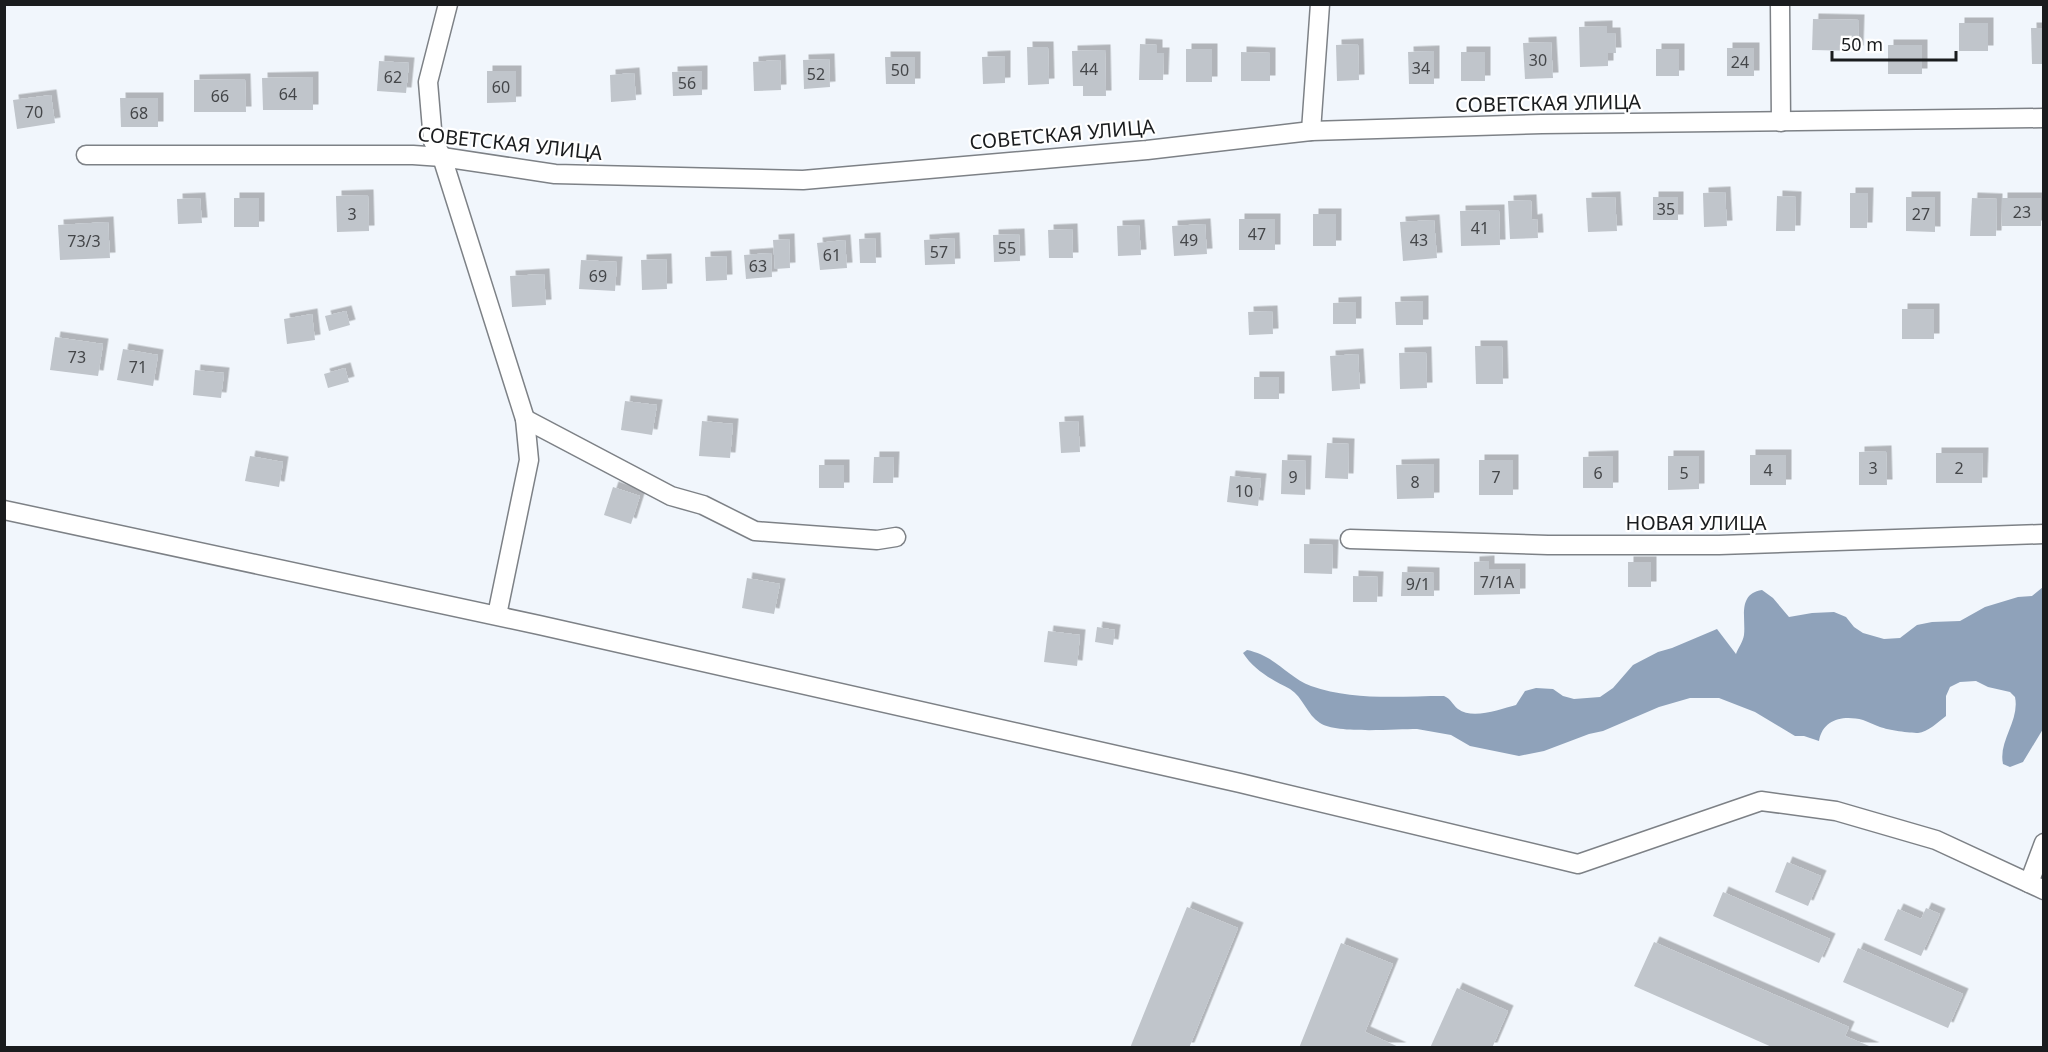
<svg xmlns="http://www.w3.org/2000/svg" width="2048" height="1052" font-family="'Noto Sans',sans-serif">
	<defs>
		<filter id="shadow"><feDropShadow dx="5.5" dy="-5.5" stdDeviation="0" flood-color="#0004"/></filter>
	</defs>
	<rect width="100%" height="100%" fill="#f1f6fc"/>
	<!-- water -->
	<path fill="#8fa2ba" d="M2043,587v142l-20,33 -13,5 -7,-3c-5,-23 17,-43 12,-67l-5,-5 -22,-5 -12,-6 -16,1 -10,5 -4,9v20c-8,6 -18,16 -28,17 -8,0 -30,-3 -38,-6 -6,-2 -11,-5 -17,-7 -20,-5 -40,-1 -44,21l-15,-5h-9l-40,-24 -36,-14h-29l-31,9 -56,24 -14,3 -45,17 -25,5 -49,-10 -19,-11 -34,-6c-22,0 -81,5 -97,-6 -13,-8 -17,-26 -30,-34 -18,-9 -36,-19 -47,-36l4,-3c29,6 40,27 64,36 42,15 89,10 133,10 7,3 8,8 14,13 15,11 42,0 58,-4l9,-14 11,-3 17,1 10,7 11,3 26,-2 13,-9 20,-23 25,-13 14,-4 45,-19 19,25c2,-6 7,-12 8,-19 2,-17 -7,-41 18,-45l11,8 16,19 23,-4 22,-1 12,5 8,10 9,6 21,6 16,-1 17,-13 15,-3 28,-1 25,-14 33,-10 14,-1z"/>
	<!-- building -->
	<g fill="#c0c5cb" filter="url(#shadow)">
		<path d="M1813,19l46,1 -1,31 -46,-1z"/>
		<rect x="1959" y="23" width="29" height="28"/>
		<path d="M1607,26v7h8l1,20h-8v13l-28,1 -1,-40z"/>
		<path d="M2031,28h13v36h-12z"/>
		<path d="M1551,42l2,36 -28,1 -2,-36z"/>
		<path d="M1140,44l17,1v8h7l-1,27h-24z"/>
		<path d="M1358,44l1,36 -22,1 -1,-36z"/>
		<rect x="1888" y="45" width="34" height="29"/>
		<path d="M1027,47h21l1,37 -21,1z"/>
		<rect x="1727" y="48" width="27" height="28"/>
		<rect x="1186" y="49" width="26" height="33"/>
		<rect x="1656" y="49" width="23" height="27"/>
		<path d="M1105,50l1,46h-23v-10h-10l-1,-35z"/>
		<path d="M1434,51v33h-25l-1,-32z"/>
		<path d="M1241,52l29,1v28h-29z"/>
		<rect x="1461" y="52" width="24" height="29"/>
		<path d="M1005,56v27l-22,1 -1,-27z"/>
		<path d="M885,57h30v27h-29z"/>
		<path d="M829,59l1,28 -26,2 -1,-29z"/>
		<path d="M780,60l1,30 -27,1 -1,-29z"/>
		<path d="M379,61l30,2 -3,30 -29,-2z"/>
		<path d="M487,71h29v31l-29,1z"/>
		<path d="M702,71v24l-29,1 -1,-24z"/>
		<path d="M634,73l2,27 -25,2 -1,-27z"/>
		<path d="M313,77v33h-50l-1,-32z"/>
		<path d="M245,79l1,33h-52v-32z"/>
		<path d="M51,95l4,28 -38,6 -4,-29z"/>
		<path d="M120,98h38v29h-37z"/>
		<path d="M1725,192l2,34 -23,1 -1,-34z"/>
		<path d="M1850,193h18l-1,35h-17z"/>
		<path d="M368,195l1,36 -32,1 -1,-36z"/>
		<path d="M1777,196l19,1 -1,34h-19z"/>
		<path d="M1615,197l2,34 -29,1 -2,-34z"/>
		<rect x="1653" y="197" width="25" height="23"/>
		<path d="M1906,197h29v35l-29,-1z"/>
		<path d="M200,198l2,25 -24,1 -1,-25z"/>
		<rect x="234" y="198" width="25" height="29"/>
		<path d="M1972,198l25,1 -1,37h-26z"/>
		<rect x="2002" y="198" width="39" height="28"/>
		<path d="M1531,200l1,20 5,-1 1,19 -28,1 -2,-38z"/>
		<path d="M1499,210l1,35 -39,1 -1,-35z"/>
		<rect x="1313" y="214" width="23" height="32"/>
		<rect x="1239" y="219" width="36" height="31"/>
		<path d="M1434,220l3,38 -34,3 -3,-39z"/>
		<path d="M108,222l2,36 -50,2 -2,-35z"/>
		<path d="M1205,224l2,30 -33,2 -2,-30z"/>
		<path d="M1139,225l2,30 -23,1 -1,-30z"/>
		<path d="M1072,229l1,29h-24l-1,-28z"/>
		<path d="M1019,234l1,27 -26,1 -1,-27z"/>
		<path d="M875,238l1,25h-16l-1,-24z"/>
		<path d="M954,238l1,26 -30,1 -1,-25z"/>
		<path d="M789,239l1,29 -15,1 -2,-29z"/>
		<path d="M845,240l2,28 -27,2 -3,-27z"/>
		<path d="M771,253l1,24 -26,2 -2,-24z"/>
		<path d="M726,256l1,24 -21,1 -1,-24z"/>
		<path d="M666,259l1,30 -25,1 -1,-30z"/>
		<path d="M581,260l36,2 -2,29 -36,-2z"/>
		<path d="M544,274l2,31 -34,2 -2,-31z"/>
		<path d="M1423,301v24h-27l-1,-23z"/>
		<path d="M1356,302v22h-23v-21z"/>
		<rect x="1902" y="309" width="32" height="30"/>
		<path d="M346,311l4,14 -21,6 -4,-15z"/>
		<path d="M1272,311l1,23 -24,1 -1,-23z"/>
		<path d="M312,314l3,26 -28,4 -3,-25z"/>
		<path d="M55,337l48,7 -5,32 -48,-6z"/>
		<path d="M1475,346h27l1,38h-27z"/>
		<path d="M123,349l35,6 -5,31 -36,-6z"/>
		<path d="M1426,352l1,36 -27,1 -1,-36z"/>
		<path d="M1358,354l2,35 -28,2 -2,-35z"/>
		<path d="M345,368l4,14 -21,6 -4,-14z"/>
		<path d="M195,370l29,3 -3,25 -28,-3z"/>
		<rect x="1254" y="377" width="25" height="22"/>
		<path d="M625,401l32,4 -5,30 -31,-5z"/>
		<path d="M702,421l31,3 -3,34 -31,-2z"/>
		<path d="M1078,421l2,31 -19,1 -2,-31z"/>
		<path d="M1327,443l22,1 -1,35 -23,-1z"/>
		<path d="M1886,451l1,34h-28v-33z"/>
		<path d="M1936,453h47l-1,30h-46z"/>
		<rect x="1750" y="455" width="36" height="30"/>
		<path d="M250,456l33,6 -4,25 -34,-6z"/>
		<path d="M1613,456v32h-30v-31z"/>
		<path d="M1668,456h31v33l-31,1z"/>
		<path d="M874,457h20l-1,26h-20z"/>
		<path d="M1282,460l24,1 -1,34 -24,-1z"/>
		<rect x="1479" y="460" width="34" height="35"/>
		<path d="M1434,464v34l-37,1 -1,-34z"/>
		<rect x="819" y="465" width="25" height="23"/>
		<path d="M1230,476l31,3 -3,27 -31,-4z"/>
		<path d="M613,487l27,9 -9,28 -27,-9z"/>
		<path d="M1304,544l29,1 -1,29 -28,-1z"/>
		<path d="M1489,561v8h31v25l-46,1v-33z"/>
		<rect x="1628" y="562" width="23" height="25"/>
		<path d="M1402,572l32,1v23h-33z"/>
		<path d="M1353,576l25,1 -1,25h-24z"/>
		<path d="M747,578l33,6 -6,30 -32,-6z"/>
		<path d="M1097,627l18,3 -2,15 -18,-3z"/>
		<path d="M1048,631l32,4 -3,31 -33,-4z"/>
		<path d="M1787,862l34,14 -13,30 -33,-14z"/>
		<path d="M1723,892l107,47 -11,24 -106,-47z"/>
		<path d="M1187,907l51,21 -49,120h-59z"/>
		<path d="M1926,908l14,6 -19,42 -37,-16 14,-31 23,10z"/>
		<path d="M1654,942l195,85 -4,9 29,12h-100l-140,-62z"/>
		<path d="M1341,943l52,21 -28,68 36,16h-102z"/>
		<path d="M1858,948l105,46 -15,34 -105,-46z"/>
		<path d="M1457,988l51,23 -16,37h-62z"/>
	</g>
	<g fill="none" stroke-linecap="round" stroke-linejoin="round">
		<defs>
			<g id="minor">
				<path d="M448,4l-20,78 5,59 9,16 83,262 4,41 -32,155"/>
				<path d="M1780,4l1,118"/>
				<path d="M1311,131l9,-127"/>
				<path d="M86,155h327l29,2 113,17 248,6 344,-30 164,-19 231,-7 502,-6"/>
				<path d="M525,419l146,77 32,9 52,26 122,9 19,-3"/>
				<path d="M4,510l535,115 701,158 338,81 183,-63 75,10 100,29 108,50"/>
				<path d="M1350,539l198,6h171l325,-11"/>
				<path d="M2029,883l15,-40"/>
			</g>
		</defs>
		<!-- minor casing -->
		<use href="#minor" stroke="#7d8186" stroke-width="21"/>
		<!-- minor -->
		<use href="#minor" stroke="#fff" stroke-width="18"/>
	</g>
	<g text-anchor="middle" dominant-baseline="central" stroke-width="4.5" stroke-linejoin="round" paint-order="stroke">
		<!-- number labels -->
		<g font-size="16" fill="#444649">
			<text x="1538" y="60">30</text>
			<text x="1740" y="62">24</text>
			<text x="1421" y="68">34</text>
			<text x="1089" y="69">44</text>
			<text x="900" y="70">50</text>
			<text x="816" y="74">52</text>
			<text x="393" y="77">62</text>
			<text x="687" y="83">56</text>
			<text x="501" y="87">60</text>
			<text x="288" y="94">64</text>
			<text x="220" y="96">66</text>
			<text x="34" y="112">70</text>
			<text x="139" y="113">68</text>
			<text x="1666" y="209">35</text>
			<text x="2022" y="212">23</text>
			<text x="352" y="214">3</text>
			<text x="1921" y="214">27</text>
			<text x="1480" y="228">41</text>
			<text x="1257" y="234">47</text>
			<text x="1189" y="240">49</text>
			<text x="1419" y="240">43</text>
			<text x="84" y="241">73/3</text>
			<text x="1007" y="248">55</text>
			<text x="939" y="252">57</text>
			<text x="832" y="255">61</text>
			<text x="758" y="266">63</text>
			<text x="598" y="276">69</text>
			<text x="77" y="357">73</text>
			<text x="138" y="367">71</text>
			<text x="1873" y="468">3</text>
			<text x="1959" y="468">2</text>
			<text x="1768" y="470">4</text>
			<text x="1598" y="473">6</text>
			<text x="1684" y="473">5</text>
			<text x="1293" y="477">9</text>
			<text x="1496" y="477">7</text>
			<text x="1415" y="482">8</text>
			<text x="1244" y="491">10</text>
			<text x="1497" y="582">7/1А</text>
			<text x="1418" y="584">9/1</text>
		</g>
		<!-- street labels -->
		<g font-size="20" fill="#1a1c1e" stroke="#fff">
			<text transform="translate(1548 103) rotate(-1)">СОВЕТСКАЯ УЛИЦА</text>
			<text transform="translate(1062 134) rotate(-5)">СОВЕТСКАЯ УЛИЦА</text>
			<text transform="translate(510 143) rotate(6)">СОВЕТСКАЯ УЛИЦА</text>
			<text x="1696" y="522">НОВАЯ УЛИЦА</text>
		</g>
	</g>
	<!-- border -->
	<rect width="2048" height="1052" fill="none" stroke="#1a1c1e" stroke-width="12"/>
	<!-- scale -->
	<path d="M1832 51v9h124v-9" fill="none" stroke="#1a1c1e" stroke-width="3"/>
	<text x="1841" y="51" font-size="18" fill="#1a1c1e" stroke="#ffffff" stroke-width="4.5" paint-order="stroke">50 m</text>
</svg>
